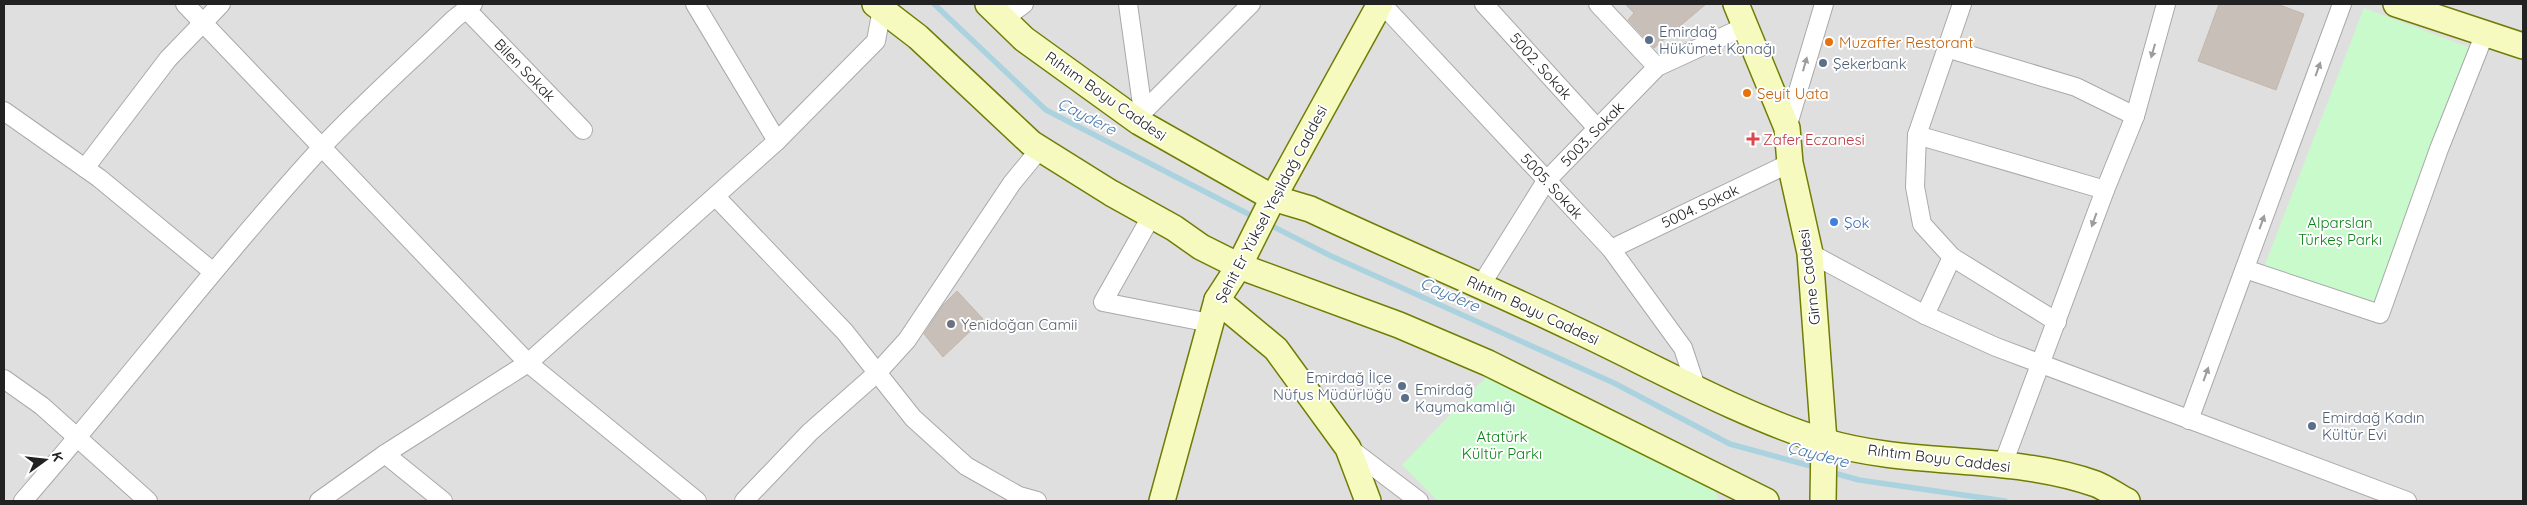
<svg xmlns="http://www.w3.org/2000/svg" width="2527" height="505" font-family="Quicksand,sans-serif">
	<rect width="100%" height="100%" fill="#f2efe9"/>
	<!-- residential -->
	<rect fill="#e0dfdf" x="4" y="4" width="2519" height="497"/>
	<!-- park -->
	<g fill="#c8facc">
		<path d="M2364,8l107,40 -96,257 -111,-38z"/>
		<path d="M1489,374l224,112 6,15h-281l-36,-36z"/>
	</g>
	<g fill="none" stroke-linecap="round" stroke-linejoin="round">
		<!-- stream -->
		<g stroke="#aad3df" stroke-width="5.5">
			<path d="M934,4l112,106 210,108"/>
			<path d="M1266,223l65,33 283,127 116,61 88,24"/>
			<path d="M1830,472l29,8 146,21"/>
		</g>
	</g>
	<!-- building -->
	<g fill="#c7bfb8" stroke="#c4b6ab">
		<path d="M1625,4h81l-52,44 -26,-28 6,-7z"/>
		<path d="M2219,4h58l27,10 -28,76 -78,-29z"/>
		<path d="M957,291l26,28 -40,38 -19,-23 19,-29z"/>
	</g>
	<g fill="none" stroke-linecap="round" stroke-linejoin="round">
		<defs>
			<g id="street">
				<path d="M185,4l343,359 169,138"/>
				<path d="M695,4l82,137"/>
				<path d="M1128,4l15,108"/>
				<path d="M1382,4l229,245 72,99 13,39"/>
				<path d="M1484,4l113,124"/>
				<path d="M1598,4l59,63"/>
				<path d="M1962,4l-45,131 -2,52 7,37 30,33 105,65"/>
				<path d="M466,9l117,121"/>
				<path d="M1005,18l19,-14"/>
				<path d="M1946,48l130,39 59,29"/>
				<path d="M4,111l95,67 113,93"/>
				<path d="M1139,122l4,-10 108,-108"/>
				<path d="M1787,128l37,-124"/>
				<path d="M1917,135l188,55"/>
				<path d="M85,168l83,-109 53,-55"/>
				<path d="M716,197l129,135 68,86 53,48 53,30 18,5"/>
				<path d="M1152,215l-49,87 107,21"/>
				<path d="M1611,249l179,-86"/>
				<path d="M1810,253l115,62 71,32 411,154"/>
				<path d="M2245,269l135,45 59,-165 46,-116"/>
				<path d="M1481,285l65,-104 111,-114 87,-40"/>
				<path d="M1925,315l27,-58"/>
				<path d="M4,379l38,27 106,95"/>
				<path d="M2189,420l153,-416"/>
				<path d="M1349,448l70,53"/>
				<path d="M385,454l58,47"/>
				<path d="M2003,464l102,-274 30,-74 31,-112"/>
				<path d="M23,501c101,-116 194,-239 298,-353 42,-45 89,-86 133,-129l19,-15"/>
				<path d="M319,501l66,-47 143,-91 249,-222 99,-100 6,-32 5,-5"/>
				<path d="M744,501l66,-69 67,-59 30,-33 105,-157 28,-34"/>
			</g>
			<g id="secondary">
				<path d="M875,4l43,33 113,106 80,50 63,35 27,19 38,19 160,59 89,38 278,138"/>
				<path d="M988,4l36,35 115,83 134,76 37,11c87,41 177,78 264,120 79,37 166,86 249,112 88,27 185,12 273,43 10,4 21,12 31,17"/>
				<path d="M1736,4l51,124 3,35 20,90 14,188 -1,60"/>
				<path d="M2396,4l127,42"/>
				<path d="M1217,300l59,49 72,99 20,53"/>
				<path d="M1162,501l55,-201 22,-34 34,-68 107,-194"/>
			</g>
		</defs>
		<!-- street casing -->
		<use href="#street" stroke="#a9a9a9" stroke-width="20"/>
		<!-- secondary casing -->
		<use href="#secondary" stroke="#707d05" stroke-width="28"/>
		<!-- street -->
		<use href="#street" stroke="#fff" stroke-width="18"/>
		<!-- secondary -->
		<use href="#secondary" stroke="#f7fabf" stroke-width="25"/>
	</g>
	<!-- one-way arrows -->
	<defs><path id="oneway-solid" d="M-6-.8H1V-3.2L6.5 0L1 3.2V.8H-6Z" transform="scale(1.25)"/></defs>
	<g fill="#9c9c9c">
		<use href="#oneway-solid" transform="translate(2153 51) rotate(106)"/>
		<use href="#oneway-solid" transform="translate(1805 64) rotate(-74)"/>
		<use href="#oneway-solid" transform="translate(2318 69) rotate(-70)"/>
		<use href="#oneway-solid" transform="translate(2094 220) rotate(110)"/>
		<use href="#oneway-solid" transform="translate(2262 222) rotate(-70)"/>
		<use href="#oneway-solid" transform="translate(2206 374) rotate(-70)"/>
	</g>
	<!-- markers -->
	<g fill="#5c6f8a" stroke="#fff" stroke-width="2">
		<circle cx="1649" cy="40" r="5"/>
		<circle cx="1823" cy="63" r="5"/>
		<circle cx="1402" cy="386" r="5"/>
		<circle cx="1405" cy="398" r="5"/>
		<circle cx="2312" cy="426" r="5"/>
	</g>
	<g fill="#e8710a" stroke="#fff" stroke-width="2">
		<circle cx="1829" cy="42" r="5"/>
		<circle cx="1747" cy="93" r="5"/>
	</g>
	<path fill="#e0444e" stroke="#fff" stroke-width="2" d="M1750.5 131.5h5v5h5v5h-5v5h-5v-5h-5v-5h5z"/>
	<circle fill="#3f7fe0" stroke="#fff" stroke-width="2" cx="1834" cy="222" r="5"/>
	<circle fill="#6b7280" stroke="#fff" stroke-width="2" cx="951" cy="324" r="5"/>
	<g text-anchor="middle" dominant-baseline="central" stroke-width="4" stroke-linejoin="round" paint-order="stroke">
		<!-- service labels -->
		<g font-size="15" fill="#4e5e75" stroke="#fff" text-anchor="start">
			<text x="1659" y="31">Emirdağ<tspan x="1659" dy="17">Hükümet Konağı</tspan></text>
			<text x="1833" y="63">Şekerbank</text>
			<text x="1392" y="377" text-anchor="end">Emirdağ İlçe<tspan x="1392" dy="17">Nüfus Müdürlüğü</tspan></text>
			<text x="1415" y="389">Emirdağ<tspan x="1415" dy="17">Kaymakamlığı</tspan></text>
			<text x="2322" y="417">Emirdağ Kadın<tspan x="2322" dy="17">Kültür Evi</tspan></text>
		</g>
		<!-- food labels -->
		<g font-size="15" fill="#c56008" stroke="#fff" text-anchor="start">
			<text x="1839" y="42">Muzaffer Restorant</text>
			<text x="1757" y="93">Seyit Uata</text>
		</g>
		<!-- street labels -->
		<g font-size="15" fill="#222" stroke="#fff">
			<text transform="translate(1541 66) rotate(48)">5002. Sokak</text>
			<text transform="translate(525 70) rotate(46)">Bilen Sokak</text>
			<text transform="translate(1106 96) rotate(35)">Rıhtım Boyu Caddesi</text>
			<text transform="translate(1592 134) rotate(-46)">5003. Sokak</text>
			<text transform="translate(1552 186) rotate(47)">5005. Sokak</text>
			<text transform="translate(1271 204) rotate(-62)">Şehit Er Yüksel Yeşildağ Caddesi</text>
			<text transform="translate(1700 206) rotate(-25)">5004. Sokak</text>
			<text transform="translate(1809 277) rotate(-97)">Girne Caddesi</text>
			<text transform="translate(1533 310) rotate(25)">Rıhtım Boyu Caddesi</text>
			<text transform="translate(1939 458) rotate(7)">Rıhtım Boyu Caddesi</text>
		</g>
		<!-- health labels -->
		<g font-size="15" fill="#be3a42" stroke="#fff" text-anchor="start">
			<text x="1763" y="139">Zafer Eczanesi</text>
		</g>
		<!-- shop labels -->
		<g font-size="15" fill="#366cbe" stroke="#fff" text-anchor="start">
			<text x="1844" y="222">Şok</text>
		</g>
		<!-- park labels -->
		<g font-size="15" fill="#0c8416" stroke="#fff">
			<text x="2340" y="222">Alparslan<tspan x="2340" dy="17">Türkeş Parkı</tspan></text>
			<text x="1502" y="436">Atatürk<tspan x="1502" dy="17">Kültür Parkı</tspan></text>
		</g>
		<!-- worship labels -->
		<g font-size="15" fill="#5b616d" stroke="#fff" text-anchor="start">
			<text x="961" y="324">Yenidoğan Camii</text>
		</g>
		<!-- water labels -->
		<g font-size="16" font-style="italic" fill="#4a7aab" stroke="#fff">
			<text transform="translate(1087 116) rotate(27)">Çaydere</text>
			<text transform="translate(1450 294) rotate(24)">Çaydere</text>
			<text transform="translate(1818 454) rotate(15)">Çaydere</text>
		</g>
	</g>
	<!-- border -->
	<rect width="2527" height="505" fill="none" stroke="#222222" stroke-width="10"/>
	<!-- north arrow -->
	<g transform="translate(45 460) rotate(75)" stroke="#ffffff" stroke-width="4" paint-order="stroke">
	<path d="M0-4L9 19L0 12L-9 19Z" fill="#222222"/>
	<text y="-8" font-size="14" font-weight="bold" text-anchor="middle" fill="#222222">K</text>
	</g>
</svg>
